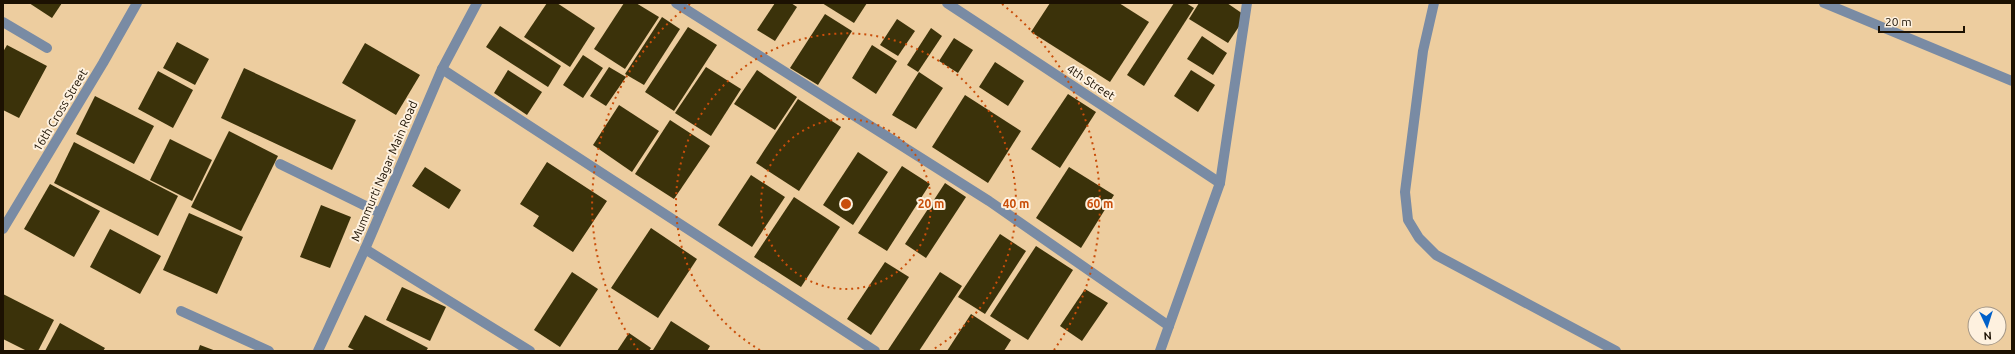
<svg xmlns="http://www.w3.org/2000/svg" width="2015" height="354" font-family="Ubuntu,sans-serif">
	<rect width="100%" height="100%" fill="#edcd9f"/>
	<!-- building -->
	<g fill="#3b320a">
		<path d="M29,3h33l-10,15z"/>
		<path d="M547,3h10l38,25 -25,39 -46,-30z"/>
		<path d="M624,3h12l23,14 -34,52 -31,-20z"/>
		<path d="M775,3h16l6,4 -22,34 -18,-11z"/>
		<path d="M822,3h45l-13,20z"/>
		<path d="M1050,3h69l30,19 -39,60 -79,-50z"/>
		<path d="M1174,3h12l8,5 -50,78 -17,-11z"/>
		<path d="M1199,3h28l19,13 -18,27 -39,-24z"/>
		<path d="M825,14l27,17 -34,54 -28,-17z"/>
		<path d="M662,17l18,12 -36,56 -19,-11z"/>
		<path d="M897,19l18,12 -17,25 -18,-11z"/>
		<path d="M500,26l61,40 -13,21 -62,-40z"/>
		<path d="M688,27l29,18 -43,66 -29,-19z"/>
		<path d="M931,28l11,8 -24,36 -11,-7z"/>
		<path d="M1202,36l25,17 -14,22 -26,-16z"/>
		<path d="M954,38l19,12 -15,23 -19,-12z"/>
		<path d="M177,42l32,17 -14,26 -32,-17z"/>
		<path d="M365,43l55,32 -24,40 -54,-32z"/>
		<path d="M7,45l40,21 -28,52 -16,-8v-58z"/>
		<path d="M872,45l25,16 -21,33 -24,-16z"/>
		<path d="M583,55l20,13 -20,30 -20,-13z"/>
		<path d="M995,62l29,19 -16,25 -29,-19z"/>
		<path d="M609,67l17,10 -20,29 -16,-10z"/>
		<path d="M706,67l35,22 -30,47 -36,-23z"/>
		<path d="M244,68l112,52 -24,50 -111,-52z"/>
		<path d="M508,70l34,22 -15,23 -33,-22z"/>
		<path d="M757,70l40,27 -22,33 -41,-26z"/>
		<path d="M1191,70l24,15 -17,27 -24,-16z"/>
		<path d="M158,71l35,19 -20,38 -35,-19z"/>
		<path d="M919,72l24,16 -27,41 -24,-14z"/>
		<path d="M1068,94l28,18 -36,56 -29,-19z"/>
		<path d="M965,95l56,36 -33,52 -56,-36z"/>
		<path d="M95,96l59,30 -20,38 -58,-30z"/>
		<path d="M798,99l43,28 -42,64 -43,-28z"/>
		<path d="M619,105l40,26 -27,41 -39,-27z"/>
		<path d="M670,120l40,26 -36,53 -39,-25z"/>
		<path d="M229,131l49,25 -37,75 -50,-24z"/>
		<path d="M170,139l42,21 -20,41 -42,-21z"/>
		<path d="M74,142l104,54 -20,40 -104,-53z"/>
		<path d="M858,152l30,20 -35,53 -30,-20z"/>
		<path d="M547,162l60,39 -34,51 -40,-26 6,-10 -19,-12z"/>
		<path d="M902,166l28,18 -43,67 -29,-18z"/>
		<path d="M425,167l36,23 -12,19 -37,-23z"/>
		<path d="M1069,167l45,28 -33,53 -45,-30z"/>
		<path d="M751,175l34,22 -33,50 -34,-22z"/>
		<path d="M945,183l21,14 -40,61 -21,-14z"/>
		<path d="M50,184l50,27 -26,46 -50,-28z"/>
		<path d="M794,197l46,30 -39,60 -47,-30z"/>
		<path d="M321,205l30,12 -21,51 -30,-11z"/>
		<path d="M189,213l54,24 -26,57 -54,-24z"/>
		<path d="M651,228l46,31 -39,59 -47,-30z"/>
		<path d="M110,229l51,27 -21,38 -50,-27z"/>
		<path d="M1000,234l26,17 -41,63 -27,-17z"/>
		<path d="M1036,246l37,24 -45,70 -38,-24z"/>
		<path d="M885,262l24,15 -38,58 -24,-16z"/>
		<path d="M572,272l26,17 -38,58 -26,-17z"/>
		<path d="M940,272l22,14 -43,65h-29l-2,-1z"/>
		<path d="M402,287l44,20 -16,34 -44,-21z"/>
		<path d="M1085,289l23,14 -26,38 -22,-15z"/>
		<path d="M3,294l51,26 -16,31h-11l-24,-12z"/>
		<path d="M971,314l40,26 -7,11h-57z"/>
		<path d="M365,315l63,33 -2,3h-70l-8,-4z"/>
		<path d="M671,321l39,25 -3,5 -54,-1z"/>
		<path d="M60,323l45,25 -2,3h-58z"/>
		<path d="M629,333l22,15 -2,3h-32z"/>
		<path d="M200,345l16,6h-18z"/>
	</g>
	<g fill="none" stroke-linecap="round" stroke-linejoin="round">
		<!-- minor -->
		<g stroke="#798ba4" stroke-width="10">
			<path d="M676,3l313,198 180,125"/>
			<path d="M947,3l273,180"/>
			<path d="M1434,3l-11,48 -18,141 3,28 11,18 17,17 180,96"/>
			<path d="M1824,3l188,78"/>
			<path d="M3,22l44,26"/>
			<path d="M442,69l433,282"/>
			<path d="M280,164l100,49"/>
			<path d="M3,229l100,-166 34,-60"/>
			<path d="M365,249l165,102"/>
			<path d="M181,311l88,40"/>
			<path d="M318,351l47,-102 77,-180 35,-66"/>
			<path d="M1160,351l60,-168 27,-180"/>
		</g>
	</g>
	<!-- distance rings -->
	<g fill="none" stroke="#c94e0a" stroke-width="2" stroke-dasharray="2 4">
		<circle cx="846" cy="204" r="85"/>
		<path d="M760 350A170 170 0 1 1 932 350"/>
		<path d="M638 350A254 254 0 0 1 690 4M1002 4A254 254 0 0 1 1054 350"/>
	</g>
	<g text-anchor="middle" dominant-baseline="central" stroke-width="4" stroke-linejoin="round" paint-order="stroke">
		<!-- street labels -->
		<g font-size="12" fill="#1c1102" stroke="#fef1df">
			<text transform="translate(1091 82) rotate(33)">4th Street</text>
			<text transform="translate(60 110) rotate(-59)">16th Cross Street</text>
			<text transform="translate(384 171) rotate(-67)">Mummurti Nagar Main Road</text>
		</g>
	</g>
	<circle cx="846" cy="204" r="6" fill="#c94e0a" stroke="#fef1df" stroke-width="2"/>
	<g font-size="12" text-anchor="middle" font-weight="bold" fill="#c94e0a" stroke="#fef1df" stroke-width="4" stroke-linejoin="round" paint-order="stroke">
		<text x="931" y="208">20 m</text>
		<text x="1016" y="208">40 m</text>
		<text x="1100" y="208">60 m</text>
	</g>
	<!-- border -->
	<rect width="2015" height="354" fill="none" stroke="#1c1102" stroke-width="8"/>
	<!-- north arrow -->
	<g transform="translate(1987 326) rotate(176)"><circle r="19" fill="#fef1df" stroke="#a49787"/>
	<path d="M0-3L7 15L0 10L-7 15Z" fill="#0060c9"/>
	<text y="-6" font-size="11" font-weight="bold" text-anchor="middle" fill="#1c1102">N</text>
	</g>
	<!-- scale -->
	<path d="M1879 26v6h85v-6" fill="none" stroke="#1c1102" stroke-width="2"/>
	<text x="1885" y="26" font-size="12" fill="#1c1102" stroke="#fef1df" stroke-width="3" paint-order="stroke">20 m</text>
</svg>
